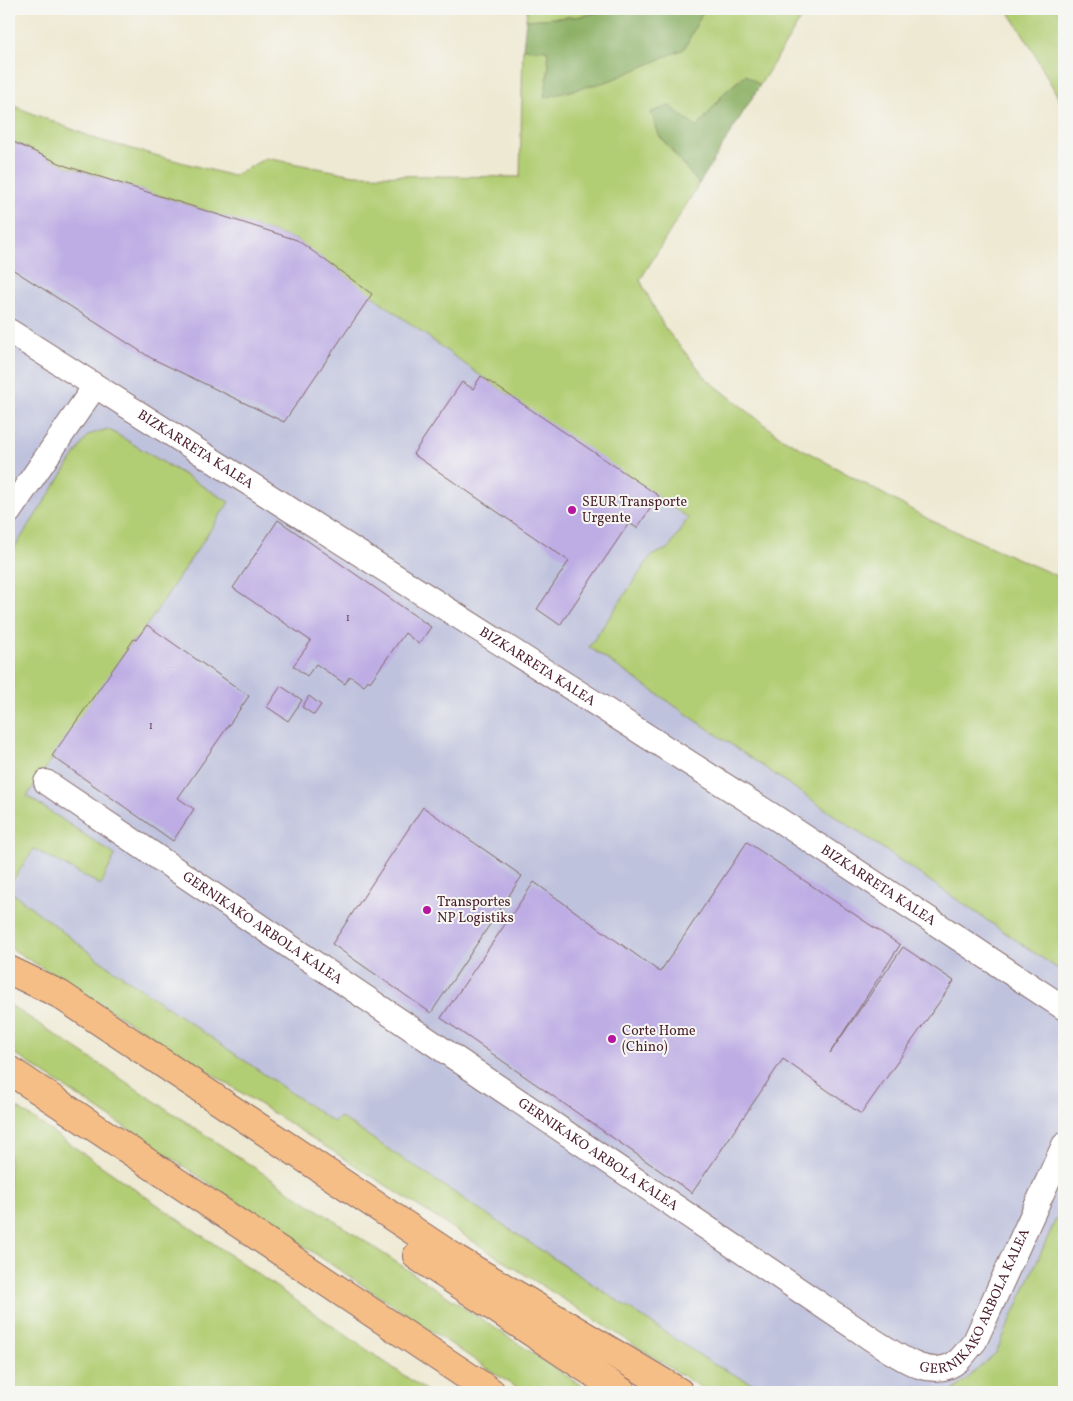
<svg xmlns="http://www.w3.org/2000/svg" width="1073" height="1401" font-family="Vollkorn,serif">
	<rect width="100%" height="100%" fill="#f6f6f2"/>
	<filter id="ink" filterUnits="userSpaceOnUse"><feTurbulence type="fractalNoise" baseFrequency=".02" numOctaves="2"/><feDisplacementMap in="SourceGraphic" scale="10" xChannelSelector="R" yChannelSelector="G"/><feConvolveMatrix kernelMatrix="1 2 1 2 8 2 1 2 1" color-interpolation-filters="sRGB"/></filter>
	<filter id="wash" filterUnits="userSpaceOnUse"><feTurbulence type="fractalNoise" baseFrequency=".0096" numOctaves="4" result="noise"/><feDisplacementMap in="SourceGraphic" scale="20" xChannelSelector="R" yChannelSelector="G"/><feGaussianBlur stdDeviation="1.12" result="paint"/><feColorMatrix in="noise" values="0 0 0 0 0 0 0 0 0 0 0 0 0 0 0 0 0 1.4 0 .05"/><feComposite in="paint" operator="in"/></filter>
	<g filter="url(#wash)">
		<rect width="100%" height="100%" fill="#eee9d2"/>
		<!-- industrial -->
		<path fill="#bfc2dd" d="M9,140l57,26 231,74 184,136 207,143 -19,29 -18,8 -62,91 475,326v228l-68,152 -44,39h-182l-57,-28 -372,-247 -8,5 -235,-163 -89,-69 25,-41 68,36 13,-30 -88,-59 107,-157 2,1 11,-15 82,-123 -141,-67 -79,121z"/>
		<!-- green -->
		<g fill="#b2ce75" stroke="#7e7650">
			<path d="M527,9h81l-24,7 -58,4z"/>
			<path d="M704,9h90l10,5 -44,71 -15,-10 -20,17 -28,37 -27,-23 -11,29 40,49 -59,96 24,47 44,53 71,56 151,84 134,59v394l-475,-326 62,-91 18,-8 19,-30 -207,-142 -184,-136 -231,-74 -57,-26v-36l90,36 134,36 33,-18 88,17 166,2 3,-128h24l2,17 -4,31 139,-48z"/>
			<path d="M1007,9h57v99l-36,-66z"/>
			<path d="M108,429l121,73 -82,123 -11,15 -2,-1 -107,157 88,59 -14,30 -67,-36 -25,38v-331l79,-121z"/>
			<path d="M9,890l89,69 235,163 7,-5 373,247 57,28h-62l-488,-313 -211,-132z"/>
			<path d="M9,1004l582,388h-68l-514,-342z"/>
			<path d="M9,1102l367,254 52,36h-419z"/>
			<path d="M1064,1201v191h-112l44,-39z"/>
		</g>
		<!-- forest -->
		<g fill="#8db166" stroke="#6c6848">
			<path d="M608,9h96l-20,40 -75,32 -65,17 5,-32 -2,-16 -24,-1 3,-29 58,-4z"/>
			<path d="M746,75l14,10 -61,99 -40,-49 -8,-23 19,-6 27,22 28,-36z"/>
		</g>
		<g id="blocks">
			<!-- building -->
			<g fill="#bdade4">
				<path d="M9,140l57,26 231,74 75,54 -88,128 -133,-64 -142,-91z"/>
				<path d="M481,376l178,120 -22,32 -8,-5 -69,102 -23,-16 32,-48 -156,-107 49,-72 11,7z"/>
				<path d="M278,520l153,107 -12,17 -14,-11 -35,49 -2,-2 -4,6 -14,-10 -5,8 -29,-20 -9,12 -14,-10 18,-25 -78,-53z"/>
				<path d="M147,625l102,71 -71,102 16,11 -21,32 -121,-85 82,-117 2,1z"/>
				<path d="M281,686l21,14 -14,21 -21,-14z"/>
				<path d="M309,696l12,9 -7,10 -12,-8z"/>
				<path d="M423,807l99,69 -91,137 -99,-69z"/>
				<path d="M747,842l153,103 -70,108 73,-106 51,34 -93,133 -78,-55 -91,134 -251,-175 93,-136 126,90z"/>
			</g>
		</g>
	</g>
	<g filter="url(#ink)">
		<use href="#blocks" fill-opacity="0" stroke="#836665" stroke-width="1"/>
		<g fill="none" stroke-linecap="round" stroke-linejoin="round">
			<defs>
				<g id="street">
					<path id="s1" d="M9,331l767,487 288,190"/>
					<path d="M9,512l86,-126"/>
					<path id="s2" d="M46,782l827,558c23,14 59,44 86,20 6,-6 11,-13 16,-19l89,-196"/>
				</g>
				<g id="highway">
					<path d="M9,970l50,24 397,265 223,133"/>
					<path d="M9,1070l482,322"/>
					<path d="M417,1256l205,136"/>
				</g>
			</defs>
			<!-- street casing -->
			<use href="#street" stroke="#836665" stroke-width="26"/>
			<!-- highway casing -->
			<use href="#highway" stroke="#836665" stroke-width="30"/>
			<!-- street -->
			<use href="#street" stroke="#fff" stroke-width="24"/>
			<!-- highway -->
			<use href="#highway" stroke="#f6be87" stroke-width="28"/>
		</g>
	</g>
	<!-- markers -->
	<g fill="#b5179e" stroke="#f6f6f2" stroke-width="2">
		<circle cx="572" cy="510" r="5"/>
		<circle cx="427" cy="910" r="5"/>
		<circle cx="612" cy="1039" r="5"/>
	</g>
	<g text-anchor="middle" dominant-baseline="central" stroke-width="4" stroke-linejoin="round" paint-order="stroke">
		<!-- number labels -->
		<g font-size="11" fill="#674259">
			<text x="348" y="618">1</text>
			<text x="151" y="726">1</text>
		</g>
		<!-- street labels -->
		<g font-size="14" fill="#4a1f2b" stroke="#f6f6f2">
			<text stroke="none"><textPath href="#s1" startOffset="221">BIZKARRETA KALEA</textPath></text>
			<text stroke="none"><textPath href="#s1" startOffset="626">BIZKARRETA KALEA</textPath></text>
			<text stroke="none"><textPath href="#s1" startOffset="1031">BIZKARRETA KALEA</textPath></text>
			<text stroke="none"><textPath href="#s2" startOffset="261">GERNIKAKO ARBOLA KALEA</textPath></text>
			<text stroke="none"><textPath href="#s2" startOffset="666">GERNIKAKO ARBOLA KALEA</textPath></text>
			<text stroke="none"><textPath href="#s2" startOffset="1146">GERNIKAKO ARBOLA KALEA</textPath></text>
		</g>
		<!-- poi labels -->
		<g font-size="14" fill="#4a1f2b" stroke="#f6f6f2" text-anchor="start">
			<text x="582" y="502">SEUR Transporte<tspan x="582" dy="16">Urgente</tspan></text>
			<text x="437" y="902">Transportes<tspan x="437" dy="16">NP Logistiks</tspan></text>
			<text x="622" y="1031">Corte Home<tspan x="622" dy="16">(Chino)</tspan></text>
		</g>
	</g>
	<!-- margin -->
	<rect width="1073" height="1401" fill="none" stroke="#f6f6f2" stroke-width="30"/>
</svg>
